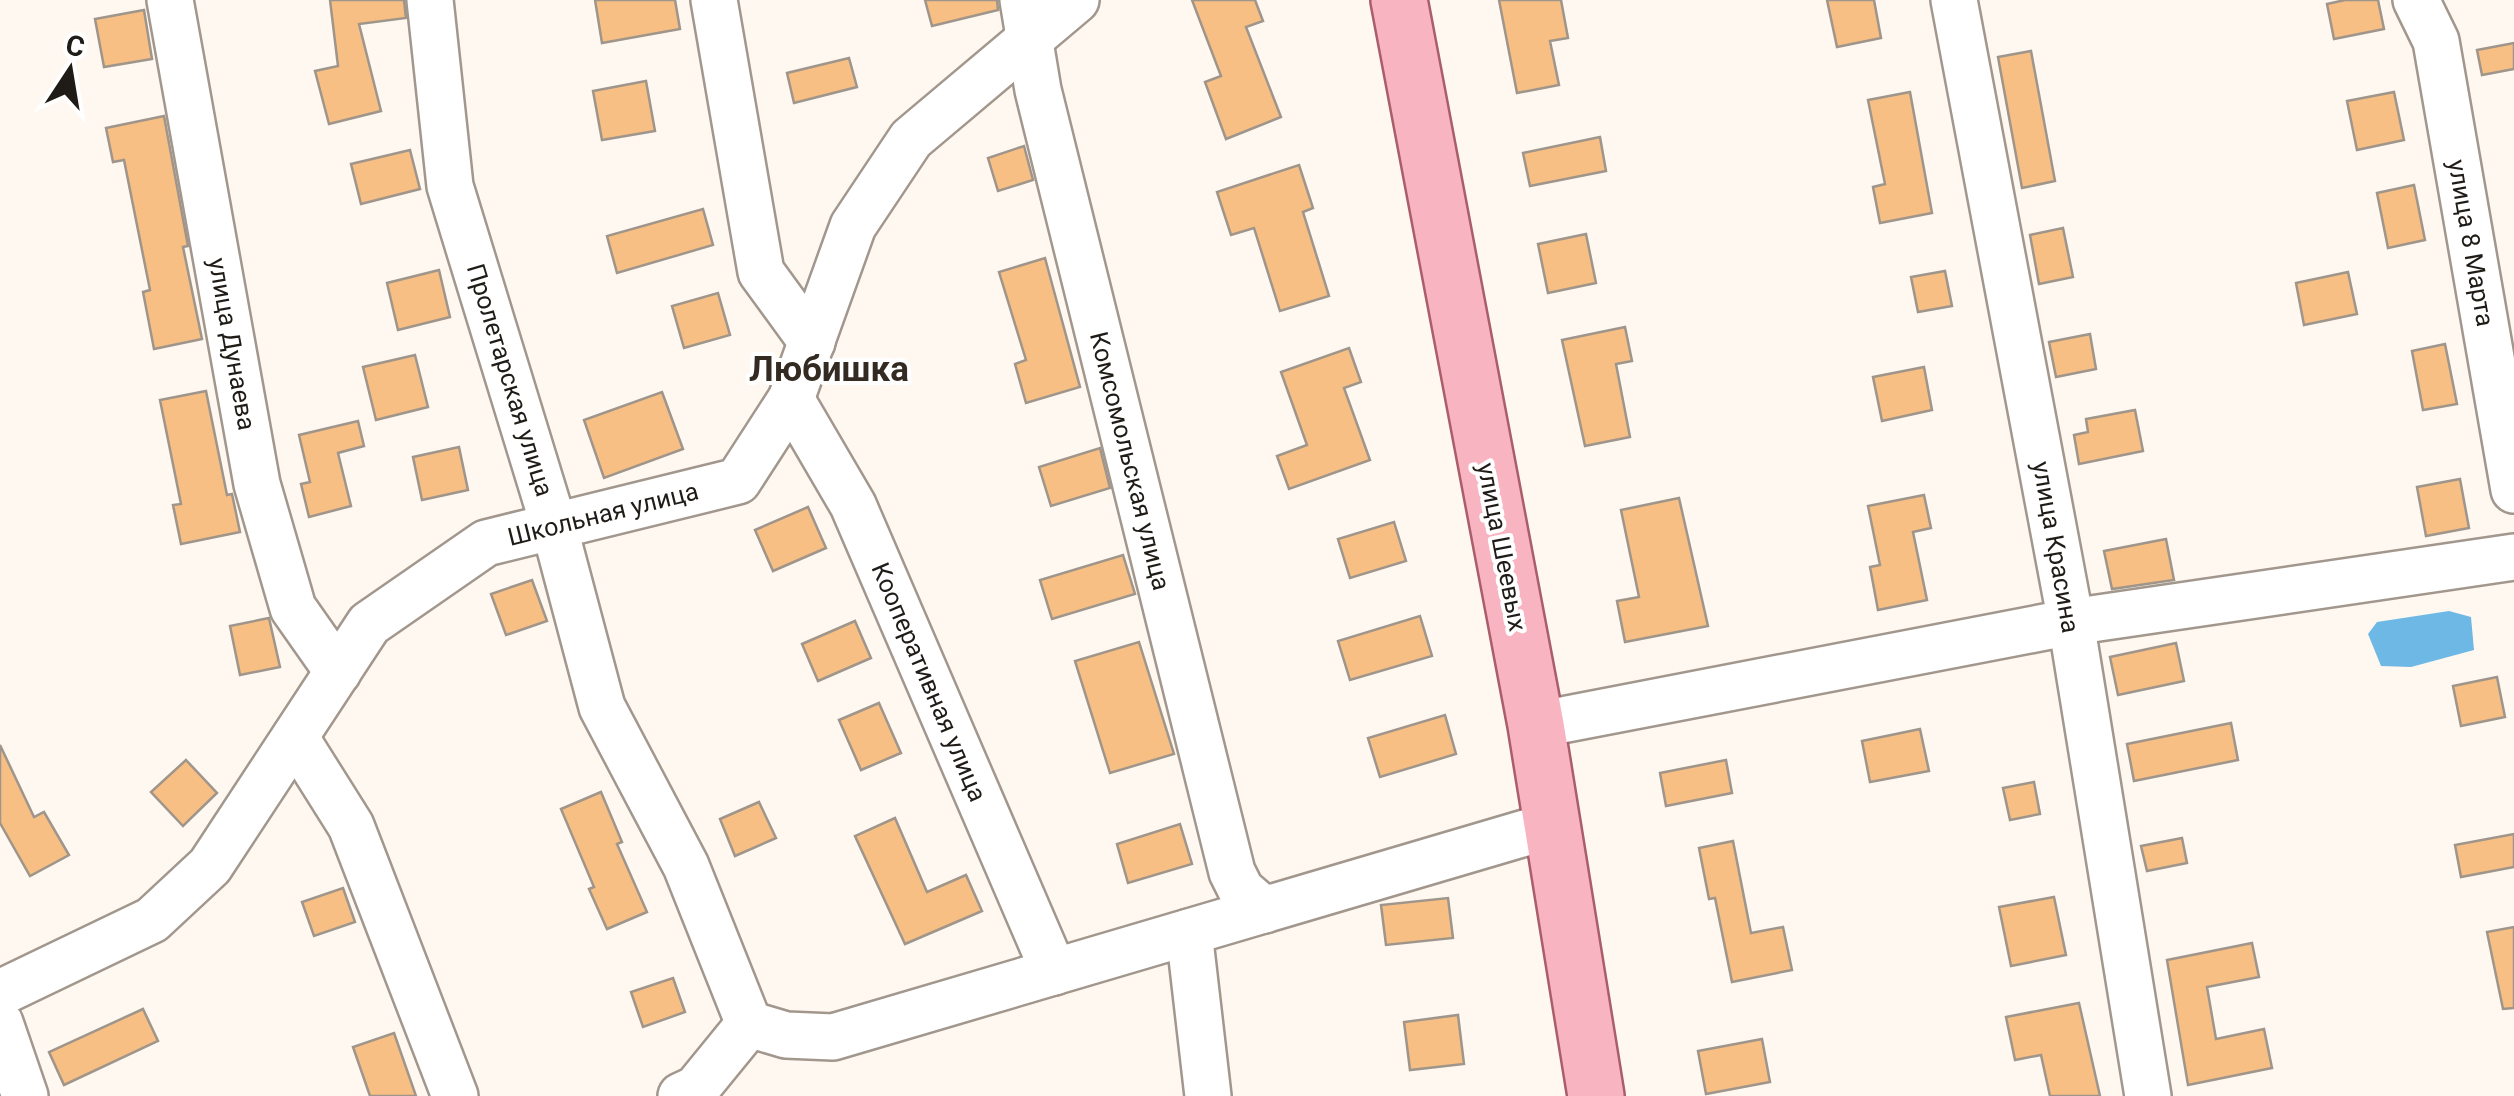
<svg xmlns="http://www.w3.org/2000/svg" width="2514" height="1096" font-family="Roboto,sans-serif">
	<rect width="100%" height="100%" fill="#fff8f1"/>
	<!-- water -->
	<path fill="#6eb8e5" d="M2449,611l22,6 3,33 -63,17 -30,-1 -13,-32 9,-12z"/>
	<!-- building -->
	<g fill="#f7bf84" stroke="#9f958a" stroke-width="2.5">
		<path d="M330,0h74l2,18 -47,6 22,87 -52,13 -14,-53 23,-5z"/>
		<path d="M595,0h80l5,29 -78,14z"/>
		<path d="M925,0h72l1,10 -66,16z"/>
		<path d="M1192,0h63l8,21 -17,6 35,90 -55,22 -21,-57 16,-6z"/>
		<path d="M1499,0h62l7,38 -18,3 9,44 -42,8z"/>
		<path d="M1827,0h47l7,38 -44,9z"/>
		<path d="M2345,0h33l6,29 -50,10 -7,-35z"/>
		<path d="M144,10l8,49 -48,8 -9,-48z"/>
		<path d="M2514,43v26l-32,6 -5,-25z"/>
		<path d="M2031,51l24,130 -33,7 -24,-131z"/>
		<path d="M849,58l8,29 -63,16 -7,-30z"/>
		<path d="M646,81l9,50 -53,9 -9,-49z"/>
		<path d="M1910,92l22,121 -52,10 -7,-36 12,-3 -17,-84z"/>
		<path d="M2394,92l10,48 -47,10 -10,-49z"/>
		<path d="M164,116l24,130 -5,1 19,92 -48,10 -11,-57 7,-2 -26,-130 -11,2 -7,-34z"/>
		<path d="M1600,137l6,34 -76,15 -7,-33z"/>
		<path d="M1024,146l9,34 -35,11 -10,-33z"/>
		<path d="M410,150l10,39 -59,15 -10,-40z"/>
		<path d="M1299,165l14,43 -10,4 26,84 -49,15 -26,-83 -23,7 -14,-43z"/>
		<path d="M2414,185l11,55 -37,8 -11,-55z"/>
		<path d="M703,209l10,36 -96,28 -10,-37z"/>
		<path d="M2063,228l10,49 -34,7 -9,-49z"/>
		<path d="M1586,234l10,49 -48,10 -10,-49z"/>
		<path d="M1045,258l35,129 -54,16 -11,-39 11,-4 -27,-88z"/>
		<path d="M439,270l11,47 -52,13 -11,-47z"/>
		<path d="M1945,271l7,35 -34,6 -7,-35z"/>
		<path d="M2348,272l9,42 -53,11 -8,-42z"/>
		<path d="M718,293l12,42 -46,13 -12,-42z"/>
		<path d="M1625,327l7,34 -16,3 14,73 -45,9 -23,-106z"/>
		<path d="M2090,334l6,35 -40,8 -7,-35z"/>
		<path d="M2445,344l12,60 -34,6 -11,-59z"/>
		<path d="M1349,348l12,34 -17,6 26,72 -81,29 -12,-33 30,-11 -26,-73z"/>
		<path d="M415,355l13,52 -52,13 -13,-53z"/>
		<path d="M1924,367l8,43 -50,11 -9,-44z"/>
		<path d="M206,391l21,104 5,-1 8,38 -59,12 -8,-39 8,-1 -21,-104z"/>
		<path d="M662,392l21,57 -79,29 -20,-58z"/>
		<path d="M2135,410l8,41 -64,13 -5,-29 14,-3 -2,-13z"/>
		<path d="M358,421l6,25 -26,7 13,53 -42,11 -8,-33 9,-2 -11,-47z"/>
		<path d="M459,447l9,43 -46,10 -9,-43z"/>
		<path d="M1100,448l10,40 -59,18 -12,-39z"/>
		<path d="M2460,479l9,49 -43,8 -9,-49z"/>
		<path d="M1924,495l7,33 -18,4 14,68 -49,10 -8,-43 10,-2 -12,-59z"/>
		<path d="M1679,498l29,128 -83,16 -8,-41 22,-4 -18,-87z"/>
		<path d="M808,507l18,41 -53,23 -18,-41z"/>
		<path d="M1394,522l12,39 -56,17 -12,-39z"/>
		<path d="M2166,539l8,41 -62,9 -8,-38z"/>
		<path d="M1123,555l12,39 -83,25 -12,-39z"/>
		<path d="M532,580l15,41 -41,14 -15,-41z"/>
		<path d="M1420,616l12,40 -82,24 -12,-39z"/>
		<path d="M269,618l11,49 -40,8 -10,-49z"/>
		<path d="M855,621l16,37 -53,23 -16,-37z"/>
		<path d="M1139,642l35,112 -64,19 -35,-112z"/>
		<path d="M2176,643l8,38 -66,14 -8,-38z"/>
		<path d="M2497,677l8,40 -44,9 -8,-40z"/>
		<path d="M879,703l22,50 -40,17 -22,-50z"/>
		<path d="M1445,715l11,39 -76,23 -12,-39z"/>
		<path d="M2231,723l7,37 -104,21 -7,-37z"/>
		<path d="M1920,729l9,42 -59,11 -8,-41z"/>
		<path d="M0,745l34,72 10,-5 25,43 -39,21 -30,-53z"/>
		<path d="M186,760l31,33 -34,33 -32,-34z"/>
		<path d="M1726,760l6,33 -66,13 -6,-33z"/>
		<path d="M2034,782l6,32 -30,6 -7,-32z"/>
		<path d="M601,792l21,50 -5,2 30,68 -40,17 -18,-40 5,-2 -33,-78z"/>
		<path d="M759,802l17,36 -41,18 -15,-37z"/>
		<path d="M895,818l32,74 39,-17 16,36 -77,33 -50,-108z"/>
		<path d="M1180,824l12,40 -64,19 -11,-39z"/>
		<path d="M2514,834v33l-53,10 -6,-32z"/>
		<path d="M2182,838l5,25 -40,8 -6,-25z"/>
		<path d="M1733,841l18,92 32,-6 9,43 -60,12 -17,-84 -6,1 -10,-51z"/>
		<path d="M343,888l12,34 -41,14 -12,-34z"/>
		<path d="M2054,897l12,58 -55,11 -12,-59z"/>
		<path d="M1448,898l5,40 -67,7 -5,-40z"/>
		<path d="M2514,927v81l-11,1 -16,-77z"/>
		<path d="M2252,943l7,34 -52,10 9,52 48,-10 8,39 -84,17 -21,-125z"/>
		<path d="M673,978l12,34 -42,15 -12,-35z"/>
		<path d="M2079,1003l21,93h-50l-9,-41 -26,5 -9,-43z"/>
		<path d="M143,1009l15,32 -94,44 -15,-33z"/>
		<path d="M1458,1015l6,49 -54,6 -6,-48z"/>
		<path d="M394,1033l22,63h-46l-17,-49z"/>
		<path d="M1762,1039l8,43 -64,12 -8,-43z"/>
	</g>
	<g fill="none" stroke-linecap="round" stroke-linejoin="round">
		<defs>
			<g id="minor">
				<path d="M170,0l87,484 36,124 45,64"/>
				<path d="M430,0l20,186 104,340 48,181 84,159 63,158"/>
				<path d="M714,0l47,272 51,70"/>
				<path d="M1023,0l15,90 194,782 9,18 23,20"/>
				<path d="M1954,0l117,622 77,474"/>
				<path d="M2416,0l20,41 78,449"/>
				<path d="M791,399l62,106 201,467"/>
				<path d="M1536,725l535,-103 443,-65"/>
				<path d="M295,737l56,89 104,270"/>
				<path d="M1189,932l19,164"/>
				<path d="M0,993l152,-73 58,-54 159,-242 117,-81 252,-62 53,-82 62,-173 58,-87 165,-139"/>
				<path d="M0,1023l25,73"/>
				<path d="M749,1024l37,11 47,2 719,-212"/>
				<path d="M681,1096l15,-7 53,-65"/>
			</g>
			<path id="major" d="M1399,0l137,725 60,371"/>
		</defs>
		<!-- minor casing -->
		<use href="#minor" stroke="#a2978d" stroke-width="50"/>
		<!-- major casing -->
		<use href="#major" stroke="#a95e6a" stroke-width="60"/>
		<!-- minor -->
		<use href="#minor" stroke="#fff" stroke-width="45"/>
		<!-- major -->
		<use href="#major" stroke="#f8b4c1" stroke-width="55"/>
	</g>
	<g text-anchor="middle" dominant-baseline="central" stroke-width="8" stroke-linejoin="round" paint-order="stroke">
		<!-- street labels -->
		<g font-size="25" fill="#1f1b17" stroke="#fff">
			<text transform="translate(2471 243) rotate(80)">улица 8 Марта</text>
			<text transform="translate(232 344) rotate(80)">улица Дунаева</text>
			<text transform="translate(510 380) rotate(73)">Пролетарская улица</text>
			<text transform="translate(1130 461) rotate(76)">Комсомольская улица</text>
			<text transform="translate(603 514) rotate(-14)">Школьная улица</text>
			<text transform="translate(1502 547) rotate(79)">улица Шеевых</text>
			<text transform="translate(2056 547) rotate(80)">улица Красина</text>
			<text transform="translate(929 682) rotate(67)">Кооперативная улица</text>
		</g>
		<!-- district labels -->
		<g font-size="35" font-weight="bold" fill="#332b22" stroke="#fff">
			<text x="829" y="369">Любишка</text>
		</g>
	</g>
	<!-- north arrow -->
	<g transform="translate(70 70) rotate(12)" stroke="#ffffff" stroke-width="8" paint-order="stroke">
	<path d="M0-8L18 38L0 25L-18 38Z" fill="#1f1b17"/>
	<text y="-15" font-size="28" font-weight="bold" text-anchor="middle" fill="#1f1b17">С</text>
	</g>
</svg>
